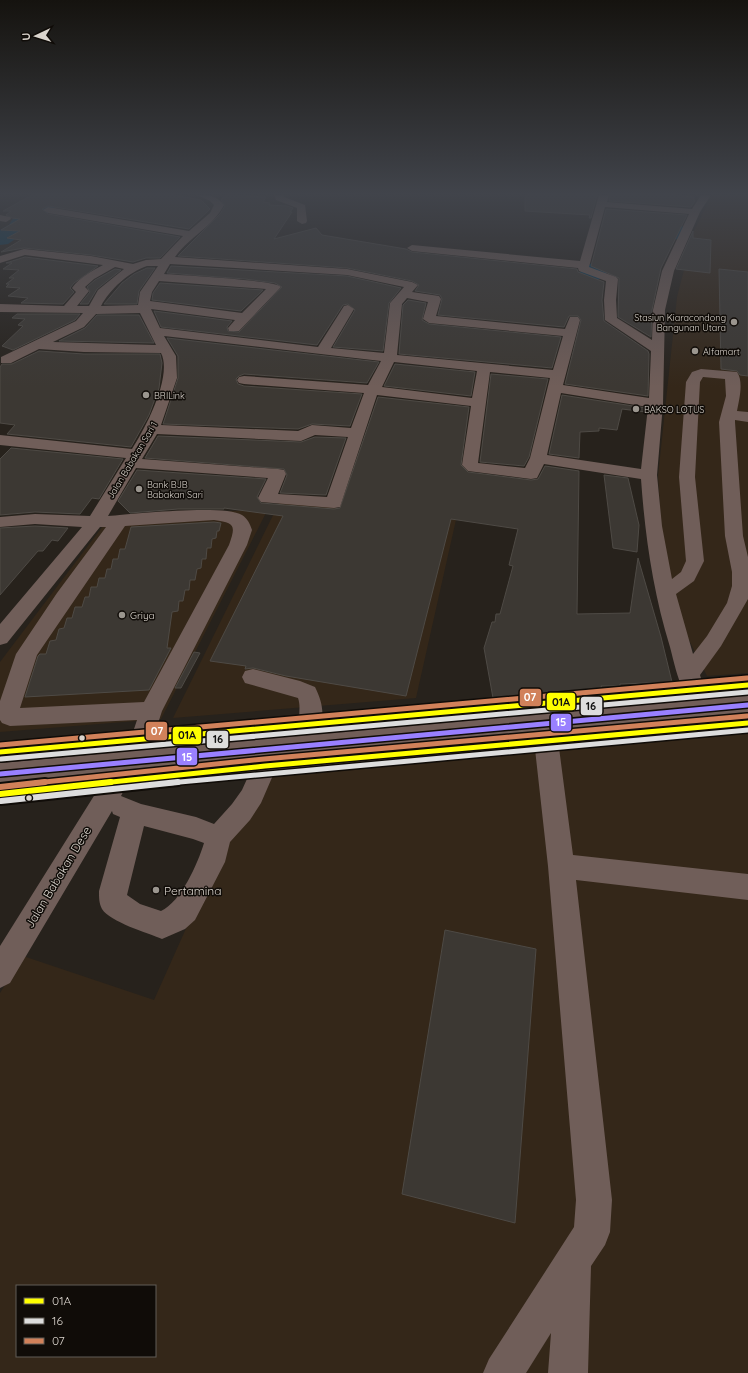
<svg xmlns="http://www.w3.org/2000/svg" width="748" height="1373" font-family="Quicksand,sans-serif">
	<rect width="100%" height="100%" fill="#27221c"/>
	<!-- built -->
	<g fill="#342719" fill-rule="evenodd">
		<path d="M712,195h36v478l-41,3 -23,-46 -22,-92 -4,-62 19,-179 17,-66z"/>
		<path d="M462,493l-46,205 -243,20 107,-217 56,6 -1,10z"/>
		<path d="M268,509l-107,210 -161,13v-70l109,-144z"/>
		<path d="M748,732v641h-748v-380l23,-37 131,44 103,-230zM17,1286h138v70h-138z"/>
	</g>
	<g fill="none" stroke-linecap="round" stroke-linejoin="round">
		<!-- river -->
		<g fill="#083b57" fill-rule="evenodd">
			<path d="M48,195h22l-19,16 -21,12 -6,10 -16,11 -8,1v-15l9,-5 6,-10z"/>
			<path d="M681,226l7,2 3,4 -3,4c-22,6 -44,11 -64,23 -17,10 -19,22 -41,27l-54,-7 -8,-2 -4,-5 4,-5 8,-2 51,7c10,-6 17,-16 27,-22 22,-13 49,-18 74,-24z"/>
		</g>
	</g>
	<!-- building -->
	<g fill="#3c3833" stroke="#4e4a45">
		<path d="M32,195h141l28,5 9,9 -21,20 -141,-23 -6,3 6,5 132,23 -20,21h-14l-13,4 -42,-7 -67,-7 -23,4 20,-12 -14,-2 13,-7 -19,-1 19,-11 -8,-1 -6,-3 5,-4h-8z"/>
		<path d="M225,195l41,2 -3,5 7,1 -1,2 18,1 6,2 -3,4h2l-18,27 42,-11 6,7 84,14 6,3 165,17 1,3 26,10 -2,18 2,21 44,30 1,3 -1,42 -83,-12 16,-64 -3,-4h-9l-5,11 -126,-12 4,-16 -2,-4 -25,-4 4,-6 -7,-4 -65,-13 -169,-12 42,-42 5,-8 -4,-6z"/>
		<path d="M525,195h72l-6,23h-2l1,-3 -65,-4z"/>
		<path d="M610,195h63l21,2v4h1l-4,6 -82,-6z"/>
		<path d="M606,209l81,6 -26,53 -9,42 -1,27 -33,-20 1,-39 -28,-12z"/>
		<path d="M693,231v7l18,2 -1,33 -34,-4z"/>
		<path d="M25,257l73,9 -24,17 -4,5 4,4 -11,12 -42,-1 7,-5 -20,-2 12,-8 -14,-1 3,-3h-3l8,-6h-5l10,-8 -16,-1 9,-6h-6z"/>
		<path d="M171,266l176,10 54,12 -12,15 -6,48 -50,-4 22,-37 -7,-6 -5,1 -26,40 -156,-18 -7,-16 78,10 -5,6 1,4 11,1 43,-45 -7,-4 -30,-4 -78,-6z"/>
		<path d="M147,268h8l-16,23 -2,13h-33l18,-21 12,-9z"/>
		<path d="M115,269l6,1 -24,19 -9,15h-8l10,-12 -3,-5 8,-7z"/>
		<path d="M719,269l29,3v104l-8,-1 -3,-4 -16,-2z"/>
		<path d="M160,283l103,7 -22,21 -89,-11 1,-7z"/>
		<path d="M408,300l18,3 -4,17 7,4 132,13 -9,31 -153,-14 4,-49z"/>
		<path d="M17,314h63l-5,6 -62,30 -11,-4 21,-20 -5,-1 7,-6 -13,-1z"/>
		<path d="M97,315h42l15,28 -95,-2 26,-13z"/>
		<path d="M167,338l212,24 -12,21 -123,-9 -5,2 -3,3 2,5 6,2 118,8 -12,32 -38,-2 -14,5 -135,-5 15,-46v-22z"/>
		<path d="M39,351l45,3h76l2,9 -3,25 -10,27 -18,32 -124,-13 8,-9 -15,-2v-56l2,-3h10z"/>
		<path d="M395,364l80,8 -4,24 -87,-10z"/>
		<path d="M491,374l57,5 -19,78 -5,9 -44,-4z"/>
		<path d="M562,395l84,13v4l-24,-3 -5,21 -18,-2v3l-19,1 -1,26 -30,-4z"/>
		<path d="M378,397l91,10 -8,58 7,7 63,8 7,-1 7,-13 34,5 -2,143 53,-1 8,-55 23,79 11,45 -52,2v2h-19l1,2 -109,10 -9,-50 8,-26h3l1,-8h4l13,-48 -4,-1 9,-36 -67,-10 -45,177 -120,-20 -33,-8 -8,1 1,-3 -36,-5 73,-145 -59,-8v1h-46l-48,4 -12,-12 19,-31 129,9 -9,18 4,6 73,6 6,-1z"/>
		<path d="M158,436l143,6 14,-5 31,1 -20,57 -46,-2 7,-18 -3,-6 -139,-11z"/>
		<path d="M11,448l112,11 -24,40 -7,-1 -12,16 -45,-2 -35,3v-56z"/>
		<path d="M604,475l24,3 11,47 -2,27 -24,-4z"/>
		<path d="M214,522l7,1 -2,8h-2l-1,7 -4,1 -1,9h-4l-1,11h-4l-1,9 -4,1 -2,11h-5l-1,10h-4l-2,11h-4l-1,10 -6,1 -5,36h4l-22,42 -124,7 13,-41 2,-2h6l4,-13 6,-1 3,-11 5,-1 3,-10h5l3,-11h7l3,-10h4l2,-10h6l2,-9h6l2,-9h4l2,-10h5l2,-10h5l6,-22z"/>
		<path d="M35,526l33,2 -10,13 -6,-1 -9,11h-5l-38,44v-67z"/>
		<path d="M194,652l6,1 -19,35h-6z"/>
		<path d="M445,930l91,19 -21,274 -113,-29z"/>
	</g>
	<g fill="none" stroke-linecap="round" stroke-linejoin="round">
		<!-- minor -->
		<g fill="#705e59" fill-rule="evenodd">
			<path d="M197,195c12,0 19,0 27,10 -11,22 -35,32 -49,52l172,12 65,13 6,3 -6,7 27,4 2,3 -5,17 129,13 5,-12h8l2,3 -17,65 86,13 2,-47 -46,-31 -1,-20 2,-19 -27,-10 -1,-3 -166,-17 -5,-3 5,-3 168,16 19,-66h10l-2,7 85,7 9,-14h10l-11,17 -26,59 -9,39 -2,94 -6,71 5,51 10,53 9,-7 5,-11 -7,-84 7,-95 6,-10 9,-3 36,3c7,10 2,28 0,39l11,1v10l-13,-2v2l8,114 5,21v42l-27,47 -21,29 3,10 -3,6 -8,2 -8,-2c-7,-13 -10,-29 -14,-44 -17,-55 -25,-111 -29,-168l-97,-15 -7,14 -6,1 -63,-8 -6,-6 9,-59 -94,-11 -37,112 -6,1 -73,-6 -3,-4 10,-20 -132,-10 -28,48c24,-2 117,-12 134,-1 6,4 8,9 10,15l-5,15 -85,166 -11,34 -8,2 -8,-2 -4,-7 6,-18 -127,6 -8,-3 -2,-3v-19l16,-47 41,-61 49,-66h-6l-93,116 -7,2v-21l82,-97 -47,-3 -35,3v-10l35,-3 55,2 36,-58 -126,-13v-10l132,14c13,-20 41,-73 29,-96l-77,-1 -45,-3 -28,14h-10v-6l75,-36 7,-8 -83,-1v-8l64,2 12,-14 -4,-4c8,-11 20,-17 31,-23l-78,-10 -25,8v-7l24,-7 67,7 42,8 13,-4 15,-1 22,-23 -135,-23 -5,-3 5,-3 141,24 21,-18 4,-8 -4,-4zM605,207l84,7 -27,57 -9,39 -1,30 -35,-22 -1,-18 2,-21 -2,-2 -27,-10zM170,264l177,11 57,12 -14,16 -6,50 -53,-5 23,-39 -6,-4 -4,1 -26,41 -158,-19 -9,-19 84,11 -7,8 1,3h10l42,-44c-6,-7 -102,-12 -117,-13zM147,266h11l-18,26 -2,13 -37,1c9,-17 28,-34 46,-40zM115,267l9,2 -26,21 -9,16h-12l12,-15 -4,-4 9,-8zM159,281l107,8 -24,24 -92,-12 2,-9zM407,298l21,4 -5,17 6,4 134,13 -10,34 -156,-15 5,-51zM140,313l16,32 -103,-3 31,-15 12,-13zM164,336l217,25 -13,24 -124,-9 -5,1 -2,3 2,3 5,1 120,9 -13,35 -39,-3 -14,6 -137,-6 16,-47 -1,-22zM394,362l83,9 -5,27 -90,-11zM490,372l60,6 -20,80 -5,10 -47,-5zM703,377l22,2 1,17 -7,26 6,114 7,36v14l-5,17 -20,33 -14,18 -17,-60 18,-13 10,-20 -9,-84 5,-95zM561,393l87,14 -7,62 -94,-14zM157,434l144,7 14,-6 33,2 -21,60 -49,-3 8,-20 -2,-4 -6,-1 -136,-10zM214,520c21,3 22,5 15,25l-85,157 -124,6 17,-53 88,-129z"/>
			<path d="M274,195h10v2l21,8 2,16 -1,2 -4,1 -5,-3v-13l-21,-8z"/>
			<path d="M0,215l10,2 1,2 -5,3 -6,-1z"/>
			<path d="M253,669l47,12 15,6c7,14 11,29 3,43l-8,3 -8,-3c-6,-10 0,-21 -4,-32l-53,-15 -3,-6 3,-6z"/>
			<path d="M546,731l8,2 4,7 15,115 175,19v26l-172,-20 36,320 -2,32 -5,13 -14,21 -3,107h-40l3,-40 -25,40h-43l6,-14 85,-132 2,-27 -28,-334 -14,-126 4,-7z"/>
			<path d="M265,756l9,3 3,7 -16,37 -11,17 -20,22 -5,20 -30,58 -10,9 -23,10c-14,-6 -52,-17 -60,-30 -3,-6 -3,-11 -3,-18l21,-74 -7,-3 -1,-3 -102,172 -10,5v-42l107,-171 9,-3 9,3 3,7 -7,14 20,8 55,13 18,7 18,-20 10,-14 14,-31zM144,826l49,13 11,4c-6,20 -23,59 -43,68l-21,-7 -13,-9z"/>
		</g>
		<!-- major -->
		<g fill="#715e58" fill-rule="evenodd">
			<path d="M748,677v16l-748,69v-20z"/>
			<path d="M748,714v18l-483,44 -265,29v-22l265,-27z"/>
		</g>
		<!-- major-bridge -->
		<path stroke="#715e58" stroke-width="22" d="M0,774l748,-69"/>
		<defs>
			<g id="bus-1-far1">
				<path d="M0,752l748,-67"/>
				<path d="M102,783l163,-17 483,-43"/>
			</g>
			<path id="bus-1" d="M0,794l111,-12"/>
			<g id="bus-2-far1">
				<path d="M1,759l747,-67"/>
				<path d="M169,783l579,-53"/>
			</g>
			<path id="bus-2" d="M1,801l177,-19"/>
			<g id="bus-3-far1">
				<path d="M0,745l747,-67"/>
				<path d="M35,783l229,-24 483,-43"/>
			</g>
			<path id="bus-3" d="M0,787l45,-5"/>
			<path id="bus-4" d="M0,774l748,-69"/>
		</defs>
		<!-- bus-1-far1 casing -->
		<use href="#bus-1-far1" stroke="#100c08" stroke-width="8"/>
		<!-- bus-1 casing -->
		<use href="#bus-1" stroke="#100c08" stroke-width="10"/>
		<!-- bus-2-far1 casing -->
		<use href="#bus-2-far1" stroke="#100c08" stroke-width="8"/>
		<!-- bus-2 casing -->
		<use href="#bus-2" stroke="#100c08" stroke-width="10"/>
		<!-- bus-3-far1 casing -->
		<use href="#bus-3-far1" stroke="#100c08" stroke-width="8"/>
		<!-- bus-3 casing -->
		<use href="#bus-3" stroke="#100c08" stroke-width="10"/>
		<!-- bus-4 casing -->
		<use href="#bus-4" stroke="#100c08" stroke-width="8"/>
		<!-- bus-1-far1 -->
		<use href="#bus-1-far1" stroke="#ff0" stroke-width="5"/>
		<!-- bus-1 -->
		<use href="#bus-1" stroke="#ff0" stroke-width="6"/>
		<!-- bus-2-far1 -->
		<use href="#bus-2-far1" stroke="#ddd" stroke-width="5"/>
		<!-- bus-2 -->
		<use href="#bus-2" stroke="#ddd" stroke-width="6"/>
		<!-- bus-3-far1 -->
		<use href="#bus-3-far1" stroke="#d1815a" stroke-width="5"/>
		<!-- bus-3 -->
		<use href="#bus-3" stroke="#d1815a" stroke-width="6"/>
		<!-- bus-4 -->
		<use href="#bus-4" stroke="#9980ff" stroke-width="5"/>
	</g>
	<!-- sky -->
	<linearGradient id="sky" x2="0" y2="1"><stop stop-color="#15130f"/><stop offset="0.5" stop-color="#41444b"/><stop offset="1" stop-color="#41444b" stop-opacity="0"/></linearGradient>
	<rect width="748" height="387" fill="url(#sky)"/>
	<!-- markers -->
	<g fill="#9b968f" stroke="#100c08" stroke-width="1.5">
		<circle cx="734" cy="322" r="4"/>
		<circle cx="695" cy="351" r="4"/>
		<circle cx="146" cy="395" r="4"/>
		<circle cx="636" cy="409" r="4"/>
		<circle cx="139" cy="489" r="4"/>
		<circle cx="122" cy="615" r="4"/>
		<circle cx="156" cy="890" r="4"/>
	</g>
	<g fill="#dad4cd" stroke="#100c08" stroke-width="1.5">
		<circle cx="82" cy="738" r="3.5"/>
		<circle cx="29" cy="798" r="3.5"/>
	</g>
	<g text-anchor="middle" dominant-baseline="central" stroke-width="3" stroke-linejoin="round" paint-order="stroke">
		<!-- far-poi labels -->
		<g font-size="9" fill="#dad4cd" stroke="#100c08" text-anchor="start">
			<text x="726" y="317" text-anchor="end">Stasiun Kiaracondong<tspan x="726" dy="10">Bangunan Utara</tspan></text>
			<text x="703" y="351">Alfamart</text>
			<text x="154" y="395">BRILink</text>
			<text x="644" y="409">BAKSO LOTUS</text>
			<text x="147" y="484">Bank BJB<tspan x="147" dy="10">Babakan Sari</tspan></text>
		</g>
		<!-- far-street labels -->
		<g font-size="9" fill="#dad4cd" stroke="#100c08">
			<text transform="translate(132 460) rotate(-59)">Jalan Babakan Sari 1</text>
		</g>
		<!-- poi labels -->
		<g font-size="10" fill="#dad4cd" stroke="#100c08" text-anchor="start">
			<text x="130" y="615">Griya</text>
		</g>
		<!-- near-street labels -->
		<g font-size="12" fill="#dad4cd" stroke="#100c08">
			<text transform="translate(58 877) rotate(-59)">Jalan Babakan Dese</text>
		</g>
		<!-- near-poi labels -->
		<g font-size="12" fill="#dad4cd" stroke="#100c08" text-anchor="start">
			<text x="164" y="890">Pertamina</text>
		</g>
	</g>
	<g stroke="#100c08" stroke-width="1.5">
		<rect x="519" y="688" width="23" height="19" rx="4" fill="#d1815a"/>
		<rect x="546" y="692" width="30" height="19" rx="4" fill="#ff0"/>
		<rect x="580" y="696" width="23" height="20" rx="4" fill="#ddd"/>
		<rect x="550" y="713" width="22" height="19" rx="4" fill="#9980ff"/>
		<rect x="145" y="721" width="23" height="20" rx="4" fill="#d1815a"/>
		<rect x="172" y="726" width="30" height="19" rx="4" fill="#ff0"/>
		<rect x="206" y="730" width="23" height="19" rx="4" fill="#ddd"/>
		<rect x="176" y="747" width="22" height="19" rx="4" fill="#9980ff"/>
	</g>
	<g font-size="11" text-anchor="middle" font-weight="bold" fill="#fff">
		<text x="530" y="701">07</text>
		<text x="561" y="726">15</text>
		<text x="157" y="735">07</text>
		<text x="187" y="761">15</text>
	</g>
	<g font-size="11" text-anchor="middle" font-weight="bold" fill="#111">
		<text x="561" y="706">01A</text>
		<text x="591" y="710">16</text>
		<text x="187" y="739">01A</text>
		<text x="218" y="743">16</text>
	</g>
	<!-- legend -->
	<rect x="16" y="1285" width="140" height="72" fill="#100c08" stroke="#615c57"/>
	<rect x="24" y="1298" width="20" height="6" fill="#ffff00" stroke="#615c57"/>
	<text x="52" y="1305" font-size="12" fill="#dad4cd">01A</text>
	<rect x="24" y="1318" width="20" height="6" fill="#dddddd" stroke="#615c57"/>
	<text x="52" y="1325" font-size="12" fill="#dad4cd">16</text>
	<rect x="24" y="1338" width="20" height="6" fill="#d1815a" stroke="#615c57"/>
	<text x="52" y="1345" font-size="12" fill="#dad4cd">07</text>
	<!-- north arrow -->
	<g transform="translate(36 36) rotate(266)" stroke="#100c08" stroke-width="3" paint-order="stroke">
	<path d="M0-3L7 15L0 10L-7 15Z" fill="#dad4cd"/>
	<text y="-6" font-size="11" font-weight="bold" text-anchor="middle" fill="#dad4cd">U</text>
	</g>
</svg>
